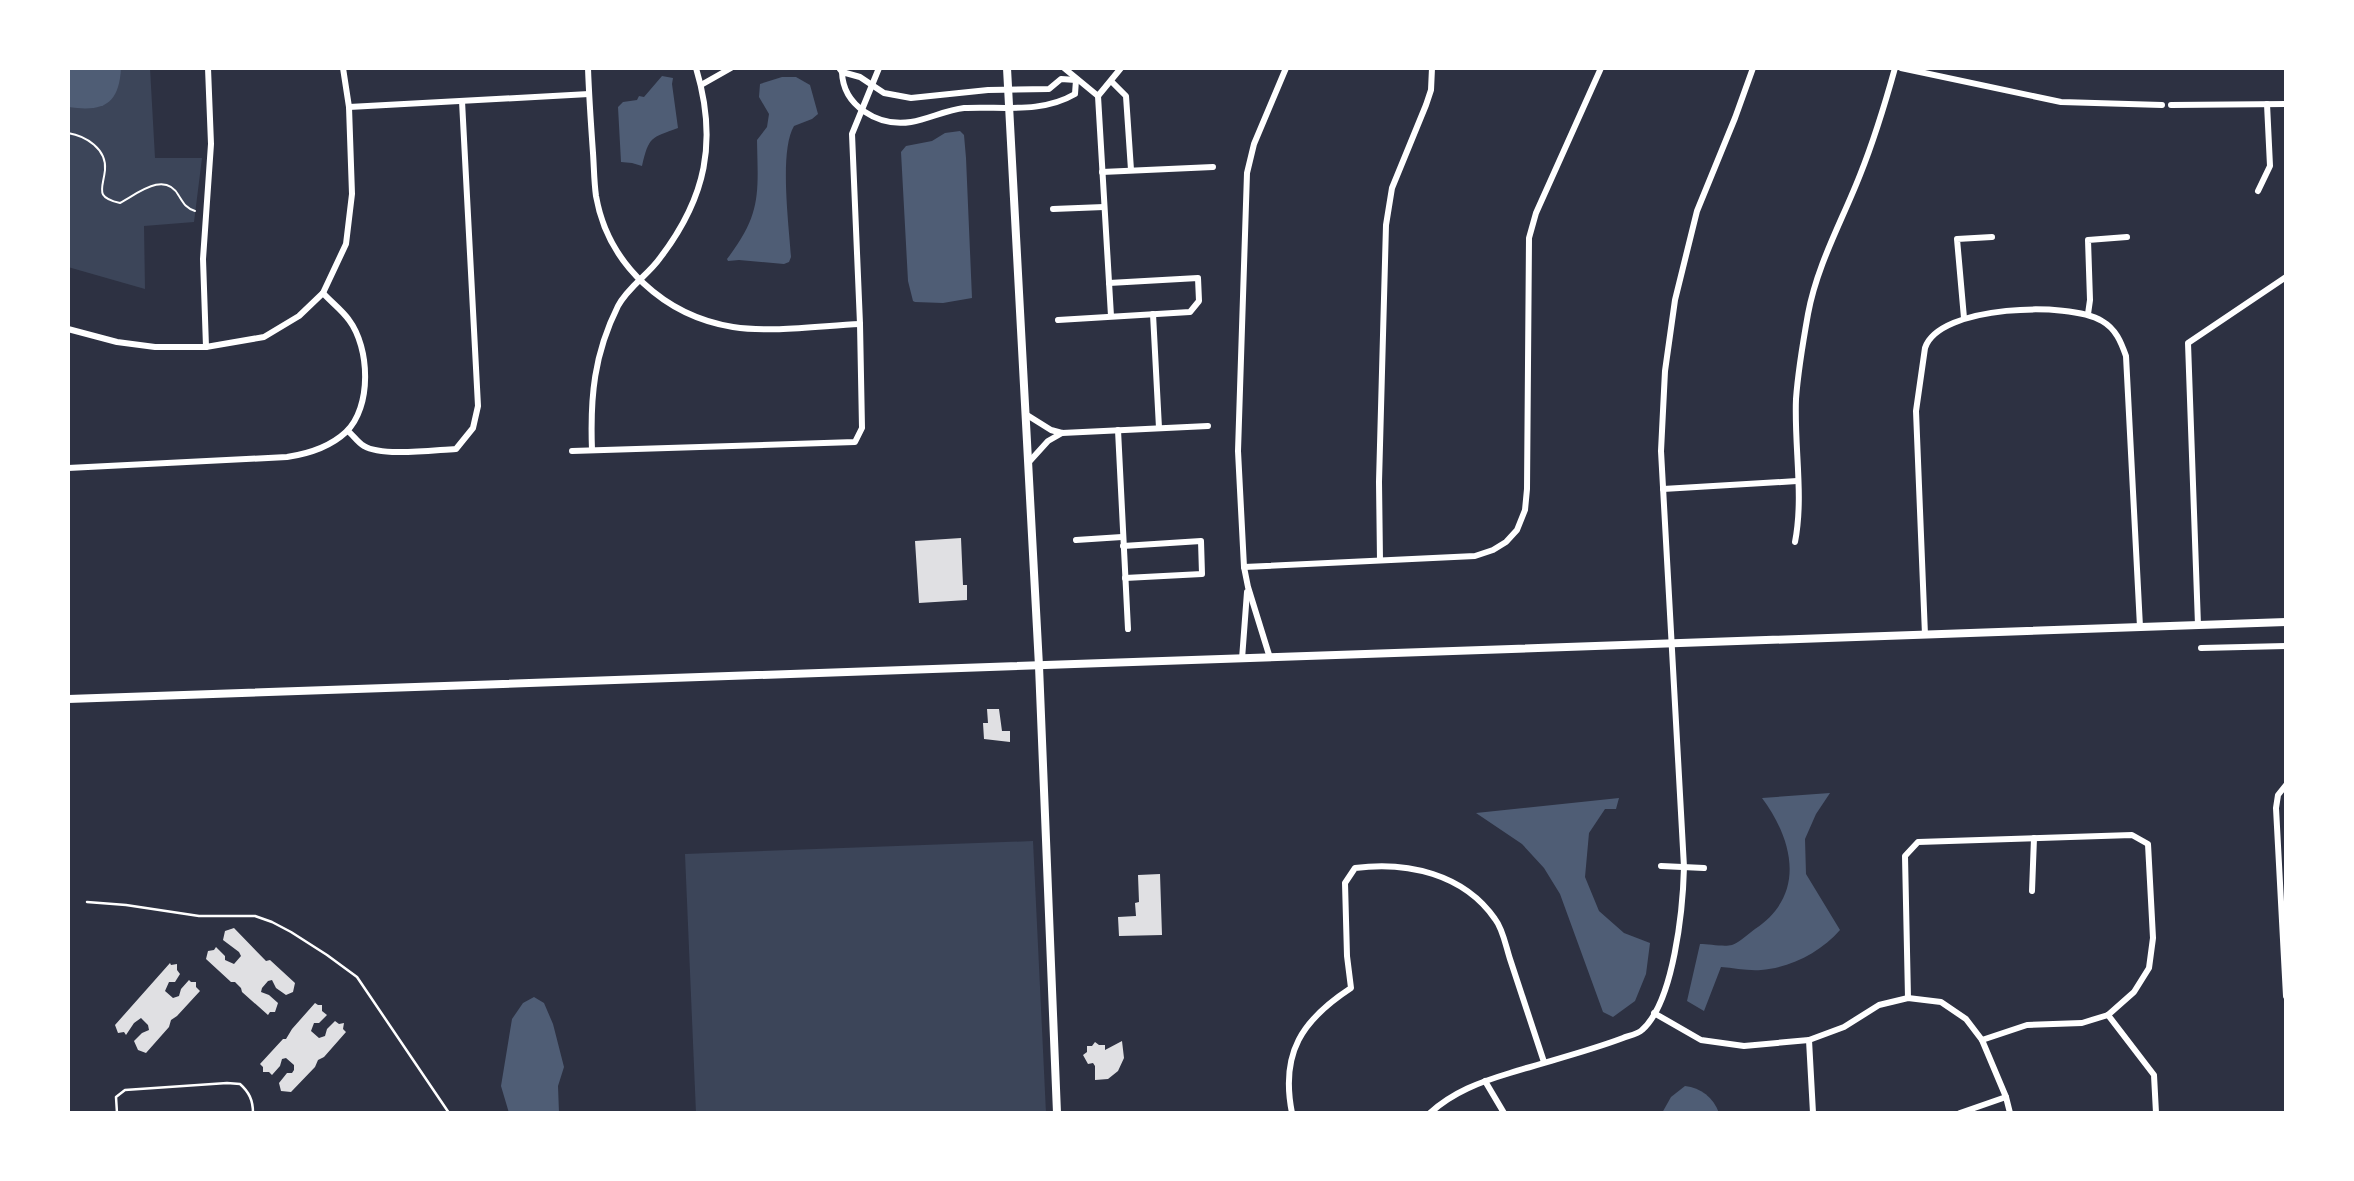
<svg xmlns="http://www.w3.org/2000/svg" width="2354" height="1181" font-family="'Fira Sans Condensed',sans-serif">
	<rect width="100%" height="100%" fill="#2d3142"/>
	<!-- green -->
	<g fill="#3c4559">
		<path d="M68,68h82l5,90h47l-8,64 -50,4 1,63 -77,-22z"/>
		<path d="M1033,841l13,272h-350l-11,-259z"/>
	</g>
	<!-- water -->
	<g fill="#4f5d75">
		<path d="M68,68h53c-2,37 -18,44 -53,39z"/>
		<path d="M662,76l11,2 -1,6 6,44c-27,10 -29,8 -36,38l-10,-3 -11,-1 -3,-55 5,-5 14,-2 2,-4 5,1z"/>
		<path d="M782,77h14l14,8 8,29 -6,5 -18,7c-15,25 -5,99 -3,131l-2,5 -5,2 -45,-4 -11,1 -1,-2c35,-45 31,-66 30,-119l10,-13 2,-13 -10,-17 1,-13z"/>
		<path d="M960,131l4,4 2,23 6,140 -29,5 -28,-1 -2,-1 -5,-20 -7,-129 5,-6 26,-5 13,-8z"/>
		<path d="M1830,793l-14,21 -11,25 1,35 34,56c-19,22 -50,38 -79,40 -13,1 -27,-2 -40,-3l-17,44 -17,-10 13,-57c9,0 24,3 32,1 8,-3 16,-11 23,-16 51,-34 39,-88 7,-131z"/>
		<path d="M1619,798l-3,11h-11l-16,24 -4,44 14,34 25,22 26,10 -4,31 -11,27 -22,16 -10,-5 -43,-118 -16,-26 -22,-24 -46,-31z"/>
		<path d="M534,997l10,6 9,21 11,43 -6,19 1,27h-50l-8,-27 11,-67 11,-16z"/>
		<path d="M1685,1086c16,2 28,11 34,27h-57l9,-16z"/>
	</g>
	<!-- building -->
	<g fill="#e0e0e3">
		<path d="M961,538l2,47h4v15l-48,3 -4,-62z"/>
		<path d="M987,709h12l3,22h8v11l-26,-3 -1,-16h5z"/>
		<path d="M1160,874l2,61 -43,1 -1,-19 18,-1 -1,-13 4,-1 -1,-27z"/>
		<path d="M234,928l32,33 4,-1 25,23 -2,9 -7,3 -10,-7 -4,-8 -4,1 -6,7 -1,4 8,3 9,8 -3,9h-5l-2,3 -26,-23 -1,-4 -6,-6h-4l-25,-23 2,-8 6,-1 2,-3 9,9v4l9,4 7,-8 -2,-4 -16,-12 2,-9z"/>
		<path d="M170,963l1,2 6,-1v6l3,4 -5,8h-6l-4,9 8,7 6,-2 2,-7 8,-9 2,2h5v5l4,4 -23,25 -6,4 -2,7 -23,26 -8,-3 -4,-9 8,-8 7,-3 -1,-5 -7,-7 -7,5 -8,12 -2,-3 -6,1 -3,-8z"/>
		<path d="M315,1003l3,2h4v6l5,4 -8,8h-5l-3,8 8,7 6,-2 2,-7 8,-8 4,3 5,-1 -1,6 3,3 -22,25 -6,3 -3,7 -24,25 -10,-1 -2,-8 8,-10h5l2,-3v-5l-8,-7 -4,1 -2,7 -8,9 -3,-3h-6v-5l-3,-3 23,-25h3l6,-10z"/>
		<path d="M1122,1041l2,17 -6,13 -10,8 -13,1v-14l-2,-3 -5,1 -5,-9 4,-3v-6h5l3,-4 4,3h6v5z"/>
	</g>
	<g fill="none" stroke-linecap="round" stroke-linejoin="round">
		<!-- path -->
		<path stroke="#fff" stroke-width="2" d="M68,133c18,3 39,16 37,37 -2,19 -11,27 15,33 17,-9 45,-33 59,-7 5,8 7,12 16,15"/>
		<!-- service -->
		<g stroke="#fff" stroke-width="2.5">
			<path d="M87,902l39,3 73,11h56l17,6 19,10 36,23 30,22 92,136"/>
			<path d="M117,1113l-1,-16 9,-7 102,-7 13,1c9,8 13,16 13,29"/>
		</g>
		<!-- minor -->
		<g stroke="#fff" stroke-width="6">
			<path d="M588,68c1,29 3,57 5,85 1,14 1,29 3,43 12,69 69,120 137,131 41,6 86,-1 127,-3"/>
			<path d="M839,68l3,4 18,5 24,16 27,5 77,-8 61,-1 12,-10 15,1"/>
			<path d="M1064,68l34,28 23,-28"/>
			<path d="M1901,68l160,34 101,3"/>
			<path d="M842,72c1,34 36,55 69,50 18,-3 35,-12 53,-14 37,-2 77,6 111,-14l1,-14"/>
			<path d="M1111,81l15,15 5,74"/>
			<path d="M701,85l30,-17"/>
			<path d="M1098,96l13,220"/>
			<path d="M2171,105l115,-1"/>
			<path d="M349,107l240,-13"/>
			<path d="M1102,172l111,-5"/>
			<path d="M2258,191l12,-25 -3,-62"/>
			<path d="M1053,209l51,-2"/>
			<path d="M1153,314l6,114"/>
			<path d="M2088,314l2,-14 -2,-60 39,-3"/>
			<path d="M1964,318l-7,-79 35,-2"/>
			<path d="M1058,320l132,-8 9,-11 -1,-23 -89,5"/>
			<path d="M68,329l49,13 38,5h51l58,-10 35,-21 24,-23 23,-49 6,-50 -3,-87 -6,-39"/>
			<path d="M206,347l-3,-88 8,-115 -3,-76"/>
			<path d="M1027,415l24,15 11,3 146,-7"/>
			<path d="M1118,430l10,199"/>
			<path d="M348,431c5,4 10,12 16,15 18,11 70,4 92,3l17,-21 5,-22 -16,-305"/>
			<path d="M592,450c-2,-53 2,-96 26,-144 10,-19 30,-31 42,-48 46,-60 58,-117 36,-190"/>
			<path d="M572,451l283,-9 7,-14 -2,-104 -8,-190 27,-66"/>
			<path d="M1029,462l19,-21 14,-8"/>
			<path d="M68,468l219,-11c20,-3 43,-10 59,-25 26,-25 24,-84 3,-112 -7,-10 -18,-18 -26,-27"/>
			<path d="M1663,489l134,-8"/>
			<path d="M1076,540l46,-3"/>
			<path d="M1795,542c9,-46 -1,-95 1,-143 2,-28 7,-57 12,-85 9,-49 34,-93 52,-139 14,-35 25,-71 35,-107"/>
			<path d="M1123,546l78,-5 1,33 -77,4"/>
			<path d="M1380,560l-1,-78 7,-257 6,-37 34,-83 5,-15 1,-22"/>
			<path d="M1244,567l231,-11 18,-6 13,-8 11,-12 8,-20 2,-21 2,-251 7,-25 65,-145"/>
			<path d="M2198,625l-10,-282 98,-66"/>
			<path d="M1925,635l-9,-224 9,-63c14,-43 144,-47 177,-27 14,8 19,21 24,35l14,271"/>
			<path d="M2201,648l85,-2"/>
			<path d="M1270,658l-22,-71 -4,-20 -6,-116 9,-278 7,-29 32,-76"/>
			<path d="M1242,659l5,-67"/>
			<path d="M2286,785l-8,10 -2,13 10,188"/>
			<path d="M1661,866l43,2"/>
			<path d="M2032,891l2,-53"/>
			<path d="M1908,998l-3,-142 13,-14 214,-7 16,9 5,94 -4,30 -15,24 -26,23 -26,8 -55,2 -45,15"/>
			<path d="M1654,1013l47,27 43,6 65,-6 35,-13 35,-22 29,-7 33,4 25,17 16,21 24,57 4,16"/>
			<path d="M2108,1015l46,60 2,38"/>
			<path d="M1809,1040l4,73"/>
			<path d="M1485,1081l19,32"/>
			<path d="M1292,1113c-12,-60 10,-93 59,-125l-4,-32 -2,-73 10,-15c52,-7 109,6 140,51 8,10 11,28 15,40 11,34 23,69 34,103"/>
			<path d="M1430,1113c23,-21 50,-31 80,-40 38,-12 76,-21 113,-35 5,-2 15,-4 19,-8 32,-28 41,-122 42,-163l-23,-416 4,-80 10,-71 22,-89 38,-93 18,-50"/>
			<path d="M1960,1113l46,-16"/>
		</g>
		<!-- secondary -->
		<g stroke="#fff" stroke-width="8">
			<path d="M1007,68l32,598 18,447"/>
			<path d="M68,699l2218,-77"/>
		</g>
	</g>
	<!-- border -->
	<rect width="2354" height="1181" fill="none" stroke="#ffffff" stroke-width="140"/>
</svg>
